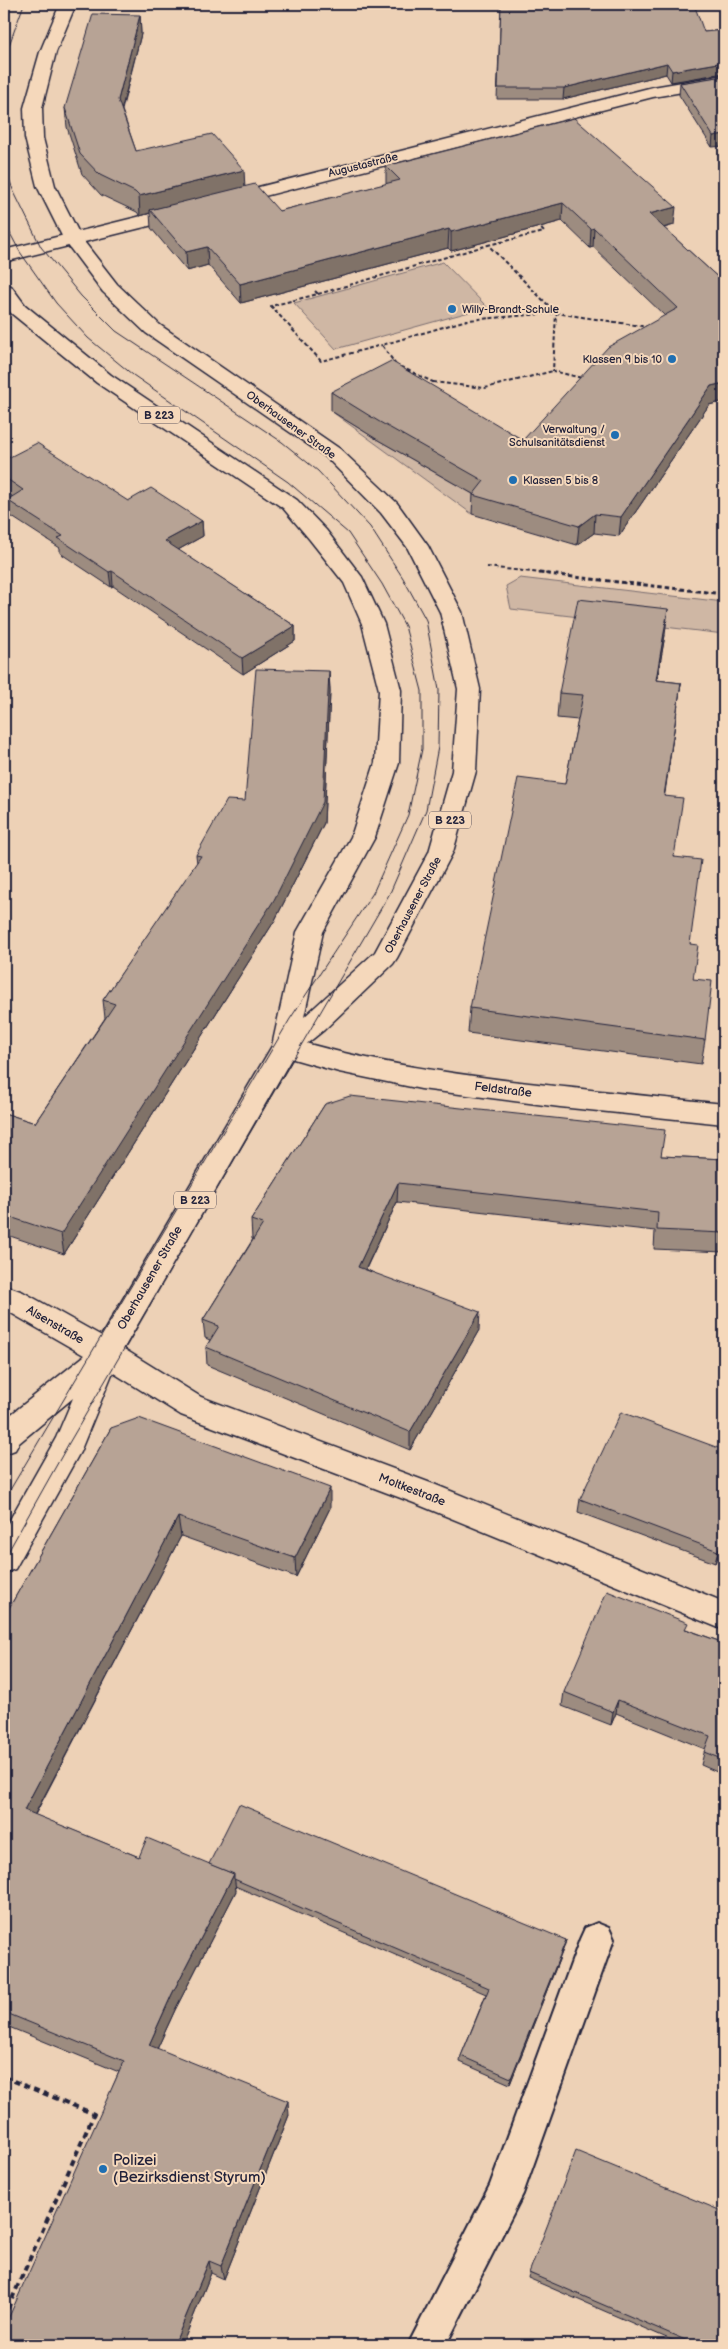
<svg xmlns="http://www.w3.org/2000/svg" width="728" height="2349" font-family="'Balsamiq Sans',sans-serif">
	<rect width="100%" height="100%" fill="#edd1b6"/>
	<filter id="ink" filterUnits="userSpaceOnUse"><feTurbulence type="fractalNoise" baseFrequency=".02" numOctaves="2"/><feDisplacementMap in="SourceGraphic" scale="10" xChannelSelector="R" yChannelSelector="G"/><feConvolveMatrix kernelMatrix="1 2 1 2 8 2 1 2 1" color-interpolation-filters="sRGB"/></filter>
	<g filter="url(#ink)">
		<!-- green -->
		<g fill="#cfb7a4" stroke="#786c70">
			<path d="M443,262l44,45 -151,42 -42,-46z"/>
			<path d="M331,411l47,29 105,60 -11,14z"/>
			<path d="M520,578l204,24v32l-213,-25 -5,-23z"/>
		</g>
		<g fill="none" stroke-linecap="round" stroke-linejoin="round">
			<defs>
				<path id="lane" d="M597,1923l12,5 5,11 -91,255 -77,151h-38l82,-160 90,-246 5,-11z"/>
				<g id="street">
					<path d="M285,1037c77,24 155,35 235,45 68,8 136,15 204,22v20l-164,-17 -139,-18 -82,-17 -63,-18 -4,-7 4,-7z"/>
					<path d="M4,1285l19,7 93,52 85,53 235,88 288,117v28l-310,-127 -233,-88 -85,-53 -92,-53z"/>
				</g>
				<g id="secondary">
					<path d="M724,75v10l-71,12 -428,109 -6,-1 -3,-4 3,-4 434,-110z"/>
					<path d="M186,205l7,2 2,4 -2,4 -189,47v-12z"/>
				</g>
				<path id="primary" d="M60,4h16l-20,48 -14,56 1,30 12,48 27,53 35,45 43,41 180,124 57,54 31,43 34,66 18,77 -4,82 -23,81 -56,106 -4,6 -69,66 -30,24 -175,303 -39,95 -65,117 -11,4v-43l52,-92 17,-40 -54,45 -4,7 -11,4v-34l90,-72 178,-302 25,-114 54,-95 24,-74 4,-73 -17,-66 -18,-41 -34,-43 -27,-32 -186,-125 -86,-70 -7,-10v-19l7,2 14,19 86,70 186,125 29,30 36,47 22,47 17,66 -2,73 -24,74 -52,95 -19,85 71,-65 54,-100 23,-81 6,-82 -18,-77 -33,-65 -26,-34 -55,-56 -180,-124 -43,-41 -39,-52 -27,-54 -12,-48 -1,-30 16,-56z"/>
			</defs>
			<!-- lane casing -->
			<use href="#lane" stroke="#22223b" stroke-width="4"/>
			<!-- street casing -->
			<use href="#street" stroke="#22223b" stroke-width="3"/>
			<!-- secondary casing -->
			<use href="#secondary" stroke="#22223b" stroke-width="3"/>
			<!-- primary casing -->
			<use href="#primary" stroke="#22223b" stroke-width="3"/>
			<!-- path-far2 -->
			<g stroke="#22223b" stroke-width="2" stroke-dasharray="4 2.5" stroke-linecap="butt">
				<path d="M537,224l7,8 -56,13 68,68 -3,58 29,7"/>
				<path d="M315,291l3,3 -47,12 50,55 61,-16"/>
				<path d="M318,294l170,-49"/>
				<path d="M396,365l-14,-20 85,-25 89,-7 92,14"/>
				<path d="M401,367l32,15 -4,3"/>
				<path d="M433,382l52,6 68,-17"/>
				<path d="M487,567l63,7"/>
			</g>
			<!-- path-far1 -->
			<path stroke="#22223b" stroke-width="3" stroke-dasharray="4.5 3" stroke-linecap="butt" d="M539,573l185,21"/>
			<!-- path -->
			<path stroke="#22223b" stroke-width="4" stroke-dasharray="6 4.5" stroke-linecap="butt" d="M4,2077l90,37 -90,203"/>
			<!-- lane -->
			<use href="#lane" fill="#f5d8bb" fill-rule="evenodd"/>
			<!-- street -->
			<use href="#street" fill="#f5d8bb" fill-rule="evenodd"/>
			<!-- secondary -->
			<use href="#secondary" fill="#f5d8bb" fill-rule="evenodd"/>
			<!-- primary -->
			<use href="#primary" fill="#f5d8bb" fill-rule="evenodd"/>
			<!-- tram -->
			<g stroke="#22223b" stroke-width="1">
				<path d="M4,16l5,-12"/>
				<path d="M4,59l20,-55"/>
				<path d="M4,164l9,26 28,57 40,49 35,35 166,111 36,29 52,56 33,51 23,42 13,70 -1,57 -12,63 -36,83 -321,550 -65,116"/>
				<path d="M4,222l16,30 36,51 32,35 45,37 155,107 60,51 34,51 23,42 17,65v58l-14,66 -35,78 -83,126 -286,481"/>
			</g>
		</g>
		<!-- wall -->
		<g fill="#9d8c80" stroke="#22223b">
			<path d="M501,4l203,28 20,-2v44l-53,8 -5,-8 -103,25h-66z"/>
			<path d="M140,15l1,19 -19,76 14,41 108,35 35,25 107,-27v-18l288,59 -10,3 60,55v118l-15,4 -90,131 -25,-3 -17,12 -105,-31 1,-20 -95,-54 -47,-29v-19l192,48 142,-124 -72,-69 -3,1 -28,-27 -111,30 -3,-3 -207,55 -33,-38 -21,6 -36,-43 -1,-15 -10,3 -3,-4 -36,-17 -19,-21 -15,-47 -2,-19z"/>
			<path d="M724,76l-12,71 -33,-52 1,-12z"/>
			<path d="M4,460l124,41 74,20 1,15 -25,14 117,76v15l-52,33 -130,-88 -2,1 -51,-34v-5l-51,-33 -2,-15 5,-4 -8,-5z"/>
			<path d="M665,635l-8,45 24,3 -17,113 26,148 3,35 12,61 -4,24 -233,-31 2,-25 95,-224 13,-64 -21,-2 2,-25z"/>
			<path d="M329,671l1,21 -6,131 -49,97 -211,334 -60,-20v-121l31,10 70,-105 -2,-18 94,-137 -1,-8 49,-54z"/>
			<path d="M325,1104l336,52 63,3v93l-70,-3 1,-18 -258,-29 -31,67 113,61 -69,120 -203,-85 -1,-18 4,-7 -5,-2 -2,-18 50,-81h-1l-1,-19z"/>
			<path d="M111,1428l219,80 -34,69 -115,-41 -146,279 104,42 70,7 357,76 -2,7 -54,137 -50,-22 1,-6 25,-62 -251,-108 1,5 -61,119 -18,39 132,66 -65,164 -13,-6 -29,72h-178l115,-273 -115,-47v-408z"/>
			<path d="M580,1499l144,43 -9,21 -137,-51z"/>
			<path d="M686,1629l38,14v132l-23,-10 4,-16 -89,-36 -5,12 -49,-19 2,-14z"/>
			<path d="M529,2273l195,72h-41l-155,-67z"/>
		</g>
		<!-- shaded-wall -->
		<g fill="#807268" stroke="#22223b">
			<path d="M140,15l1,19 -22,85 -1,-19z"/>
			<path d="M724,62v11l-53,9 1,-11z"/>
			<path d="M667,63l-1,11 -103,25 1,-11z"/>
			<path d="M724,134v12l-12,1 1,-11z"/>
			<path d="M244,170l1,19 -95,21v3l-10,3 -1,-20z"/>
			<path d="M563,203l-1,18 -111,30v-19z"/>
			<path d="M676,207l-2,18 -27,7 2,-18z"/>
			<path d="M594,228l-1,19 -3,1 1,-19z"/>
			<path d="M449,229l-1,19 -207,55 -1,-19z"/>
			<path d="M207,247l1,18 -21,6 -1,-19z"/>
			<path d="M724,383v18l-15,4 -90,131 2,-19 90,-131z"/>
			<path d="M595,514l-1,19 -17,12 2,-19z"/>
			<path d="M202,521l1,15 -36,20 -2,-15z"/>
			<path d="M112,571l1,15 -2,1 -2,-15z"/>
			<path d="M668,609l-3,26 -12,70 3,-25z"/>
			<path d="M295,626v15l-52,33 -1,-16z"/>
			<path d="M329,671l1,21 -6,131 -49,97 -211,334 -3,-20z"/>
			<path d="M681,683l-4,25 -16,113 3,-25z"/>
			<path d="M398,1183l-1,19 -39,83v-18z"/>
			<path d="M480,1312l-1,18 -69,120v-18z"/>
			<path d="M330,1488v20l-34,69 -1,-19z"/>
			<path d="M178,1517l3,19 -153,291 -4,-17z"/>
			<path d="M724,1536v6l-9,21 3,-12z"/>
			<path d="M618,1700l-2,13 -5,12 2,-13z"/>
			<path d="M234,1874l2,17 -61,119 -23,50 -3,-15 23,-51z"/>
			<path d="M566,1940l-2,7 -54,137 1,-6z"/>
			<path d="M288,2101l1,14 -65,164 -3,-13z"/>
			<path d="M209,2261l2,12 -29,72h-8z"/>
		</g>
		<!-- building -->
		<g fill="#b7a395" stroke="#22223b">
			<path d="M501,4h193l10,28 20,-2v32l-52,9 -5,-8 -103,25h-66z"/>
			<path d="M93,14l47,1 -22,85 18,51 76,-17 32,36 -105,26 -4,-4 -35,-17 -20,-21 -15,-46z"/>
			<path d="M724,76v58l-11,2 -33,-53z"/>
			<path d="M574,118l102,89 -27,7 75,69v100l-13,3 -90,131 -26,-3 -16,12 -106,-31 11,-14 -106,-60 -47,-29 60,-31 132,79 85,-93 70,-39 -84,-80 -3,1 -28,-26 -112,29 -2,-3 -209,55 -33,-37 -21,5 -36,-42 105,-26 24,27 121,-31 -14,-14z"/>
			<path d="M37,443l91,58 23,-13 51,33 -37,20 130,85 -53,32 -130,-87 -3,1 -51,-34 5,-2 -56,-36 16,-10 -19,-13v-17z"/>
			<path d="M578,599l90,10 -12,71 25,3 -17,113 19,2 -9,59 27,3 -11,84 8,1 -5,34 19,2 -7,59 -235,-32 48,-230 47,6 18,-89 -24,-2z"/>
			<path d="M256,669l73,2 -6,131 -49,98 -213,334 -57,-19v-102l31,10 80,-119 -12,-4 98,-144 -5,-1 31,-55 18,1z"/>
			<path d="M350,1096l315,34 -4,26 63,3v74l-67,-3 1,-18 -260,-29 -40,84 122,45 -70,120 -204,-85 13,-21 -16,-6 60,-96 -12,-4 74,-116z"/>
			<path d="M621,1412l103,38v86l-6,15 -138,-52z"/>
			<path d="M139,1418l191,70 -35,70 -117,-41 -154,293 115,47 8,-19 87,36 -62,120 -23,51 139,56 -67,165 -12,-5 -35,84h-170v-17l120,-267 -120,-49v-395l107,-189z"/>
			<path d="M607,1591l81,32 -3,6 39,14v117l-20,-8 6,-16 -92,-36 -5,12 -49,-20z"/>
			<path d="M239,1804l327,136 -55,138 -50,-22 28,-68 -255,-109v-5l-25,-10z"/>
			<path d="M576,2151l148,61v133h-27l-168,-72z"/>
		</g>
	</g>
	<!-- markers -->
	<g fill="#1f6fb2" stroke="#f5d8bb" stroke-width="2">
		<circle cx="452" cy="309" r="5"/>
		<circle cx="672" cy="359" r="5"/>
		<circle cx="615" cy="435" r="5"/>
		<circle cx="513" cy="480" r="5"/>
		<circle cx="103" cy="2169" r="5"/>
	</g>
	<g text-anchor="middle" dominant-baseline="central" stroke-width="4" stroke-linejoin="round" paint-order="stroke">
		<!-- far-street labels -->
		<g font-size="11" fill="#22223b" stroke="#f5d8bb">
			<text transform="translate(363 165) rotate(-14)">Augustastraße</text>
			<text transform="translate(291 425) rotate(36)">Oberhausener Straße</text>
			<text transform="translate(413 905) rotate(-62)">Oberhausener Straße</text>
		</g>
		<!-- far-poi labels -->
		<g font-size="11" fill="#22223b" stroke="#f5d8bb" text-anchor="start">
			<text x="462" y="309">Willy-Brandt-Schule</text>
			<text x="662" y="359" text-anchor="end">Klassen 9 bis 10</text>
			<text x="605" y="429" text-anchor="end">Verwaltung /<tspan x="605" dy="13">Schulsanitätsdienst</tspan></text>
			<text x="523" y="480">Klassen 5 bis 8</text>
		</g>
		<!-- shield labels -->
		<g fill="#f5d8bb" stroke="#615961" stroke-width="1">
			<rect x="138" y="406.5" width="42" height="17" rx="4"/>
			<rect x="429" y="811.5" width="42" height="17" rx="4"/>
			<rect x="174" y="1191.5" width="42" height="17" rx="4"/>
		</g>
		<g font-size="11" font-weight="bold" fill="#22223b">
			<text x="159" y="415">B 223</text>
			<text x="450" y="820">B 223</text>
			<text x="195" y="1200">B 223</text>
		</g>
		<!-- street labels -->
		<g font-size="12" fill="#22223b" stroke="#f5d8bb">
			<text transform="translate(503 1090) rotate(7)">Feldstraße</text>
			<text transform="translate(150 1278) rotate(-60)">Oberhausener Straße</text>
			<text transform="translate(55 1325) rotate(30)">Alsenstraße</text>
			<text transform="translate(412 1490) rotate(21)">Moltkestraße</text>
		</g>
		<!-- near-poi labels -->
		<g font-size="15" fill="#22223b" stroke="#f5d8bb" text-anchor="start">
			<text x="113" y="2160">Polizei<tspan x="113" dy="17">(Bezirksdienst Styrum)</tspan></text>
		</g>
	</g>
	<!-- margin -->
	<rect width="728" height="2349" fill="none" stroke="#f5d8bb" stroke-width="20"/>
	<rect x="10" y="10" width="708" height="2329" fill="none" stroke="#22223b" stroke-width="2" filter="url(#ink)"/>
</svg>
